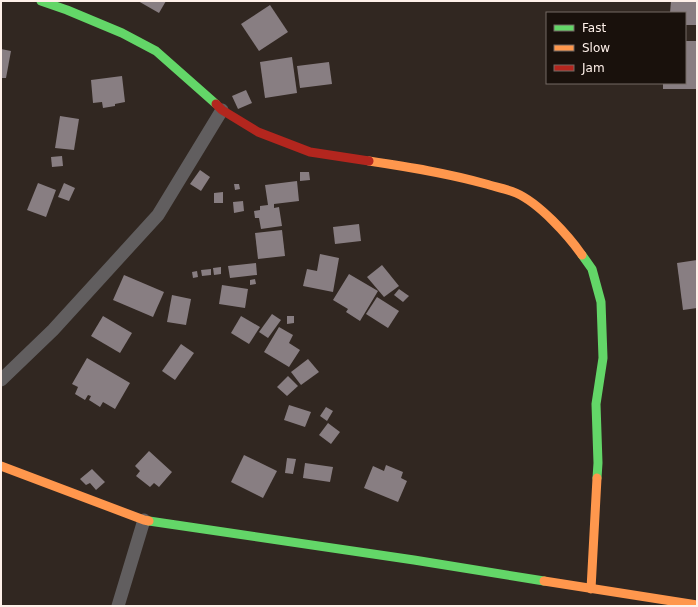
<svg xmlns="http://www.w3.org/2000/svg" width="698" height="607" font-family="'DejaVu Sans',sans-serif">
	<rect width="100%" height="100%" fill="#312721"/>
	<!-- building -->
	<g fill="#887e82">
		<path d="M138,1h28l-7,12z"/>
		<path d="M671,1h26v24h-12v-12h-15z"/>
		<path d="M270,5l18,27 -29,19 -18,-27z"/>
		<path d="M685,41h12v48h-34v-6h22z"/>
		<path d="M1,49l10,2 -5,27h-5z"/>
		<path d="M292,57l5,36 -32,5 -5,-36z"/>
		<path d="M329,62l3,22 -32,4 -3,-22z"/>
		<path d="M122,76l3,26 -10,2v2l-12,2 -1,-6 -9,1 -2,-23z"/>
		<path d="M246,90l6,13 -14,6 -6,-13z"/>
		<path d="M60,116l19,3 -5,31 -19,-2z"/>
		<path d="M62,156l1,10 -11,1 -1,-10z"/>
		<path d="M200,170l10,7 -9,14 -11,-7z"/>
		<path d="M300,172h9l1,8 -10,1z"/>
		<path d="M297,181l2,20 -25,3v4l5,-1 3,19 -21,3 -2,-11h-4l-1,-7 6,-1v-4l8,-1 -3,-20z"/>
		<path d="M38,183l18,7 -10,27 -19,-7z"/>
		<path d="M64,183l11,5 -6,13 -11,-4z"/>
		<path d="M234,184h5l1,5 -5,1z"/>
		<path d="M223,192v11h-9v-10z"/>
		<path d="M243,201l1,10 -10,2 -1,-11z"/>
		<path d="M359,224l2,17 -26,3 -2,-17z"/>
		<path d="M282,230l3,26 -27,3 -3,-26z"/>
		<path d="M320,254l19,4 -6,34 -30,-6 4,-17 10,2z"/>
		<path d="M697,260v48l-14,2 -6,-47z"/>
		<path d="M256,263l1,12 -27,3 -2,-12z"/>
		<path d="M382,265l17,21 -15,11 -17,-20z"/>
		<path d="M221,267v7l-7,1 -1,-7z"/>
		<path d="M211,269v6l-9,1 -1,-6z"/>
		<path d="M197,271l1,6 -5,1 -1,-6z"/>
		<path d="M349,274l29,17 -18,30 -14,-9 2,-3 -15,-9z"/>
		<path d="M124,275l40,17 -11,25 -40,-17z"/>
		<path d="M255,279l1,5 -6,1v-5z"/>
		<path d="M222,285l26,4 -3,19 -26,-4z"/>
		<path d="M399,289l10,7 -6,6 -9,-7z"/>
		<path d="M172,295l19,4 -5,26 -19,-3z"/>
		<path d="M377,297l22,14 -11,17 -22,-14z"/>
		<path d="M272,314l9,6 -13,18 -9,-6z"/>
		<path d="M103,316l29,17 -12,20 -29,-17z"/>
		<path d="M241,316l19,11 -11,17 -18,-11z"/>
		<path d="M287,316h7v7l-7,1z"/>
		<path d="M279,327l14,8 -4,8 11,7 -11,17 -25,-15z"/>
		<path d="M181,344l13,9 -19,27 -13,-9z"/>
		<path d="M87,358l43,25 -15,26 -12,-7 -3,5 -11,-7 2,-4 -3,-1 -3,5 -10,-6 3,-7 -6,-3z"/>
		<path d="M308,359l11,13 -18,13 -10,-13z"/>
		<path d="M288,376l10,10 -11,10 -10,-9z"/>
		<path d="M289,405l22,7 -6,15 -21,-7z"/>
		<path d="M326,407l7,4 -6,10 -7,-5z"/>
		<path d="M328,423l12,9 -9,12 -12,-9z"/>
		<path d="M149,451l23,21 -13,15 -5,-4 -4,4 -14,-11 4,-5 -5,-5z"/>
		<path d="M244,455l33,16 -14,27 -32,-16z"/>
		<path d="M287,458l9,1 -3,15 -8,-1z"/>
		<path d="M305,463l28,4 -3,15 -27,-4z"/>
		<path d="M386,465l17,7 -2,6 6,3 -9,21 -34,-14 9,-22 11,5z"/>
		<path d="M92,469l13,13 -9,8 -6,-7 -4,2 -6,-6z"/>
	</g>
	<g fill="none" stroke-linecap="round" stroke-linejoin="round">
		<!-- street -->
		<g stroke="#615e5f" stroke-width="13">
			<path d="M1,380l52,-50 105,-115 64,-105"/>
			<path d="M118,606l26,-86"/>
		</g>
		<!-- fast -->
		<g stroke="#63d668" stroke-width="9">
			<path d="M41,1l26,9 55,23 34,18 60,53"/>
			<path d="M582,255l10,14 9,33 2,56 -7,46 2,59 -1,15"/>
			<path d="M149,521l265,39 130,21"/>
		</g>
		<!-- slow -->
		<g stroke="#ff974d" stroke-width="9">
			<path d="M369,161c40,6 78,12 117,23 10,3 21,5 30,9 23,10 52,42 66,62"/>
			<path d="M1,466l143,54 5,1"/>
			<path d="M544,581l153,24"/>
			<path d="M591,589l6,-111"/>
		</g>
		<!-- jam -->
		<path stroke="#b3261e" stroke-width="9" d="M216,104l6,6 36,22 52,20 59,9"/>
	</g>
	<!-- border -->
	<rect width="698" height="607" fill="none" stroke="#fef0e9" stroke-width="4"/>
	<!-- legend -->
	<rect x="546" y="12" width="140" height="72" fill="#19110c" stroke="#756a64"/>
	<rect x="554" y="25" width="20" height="6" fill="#63d668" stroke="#756a64"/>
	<text x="582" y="32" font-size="12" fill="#fef0e9">Fast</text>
	<rect x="554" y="45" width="20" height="6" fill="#ff974d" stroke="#756a64"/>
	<text x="582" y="52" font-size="12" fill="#fef0e9">Slow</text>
	<rect x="554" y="65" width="20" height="6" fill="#b3261e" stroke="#756a64"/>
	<text x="582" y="72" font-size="12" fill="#fef0e9">Jam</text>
</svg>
